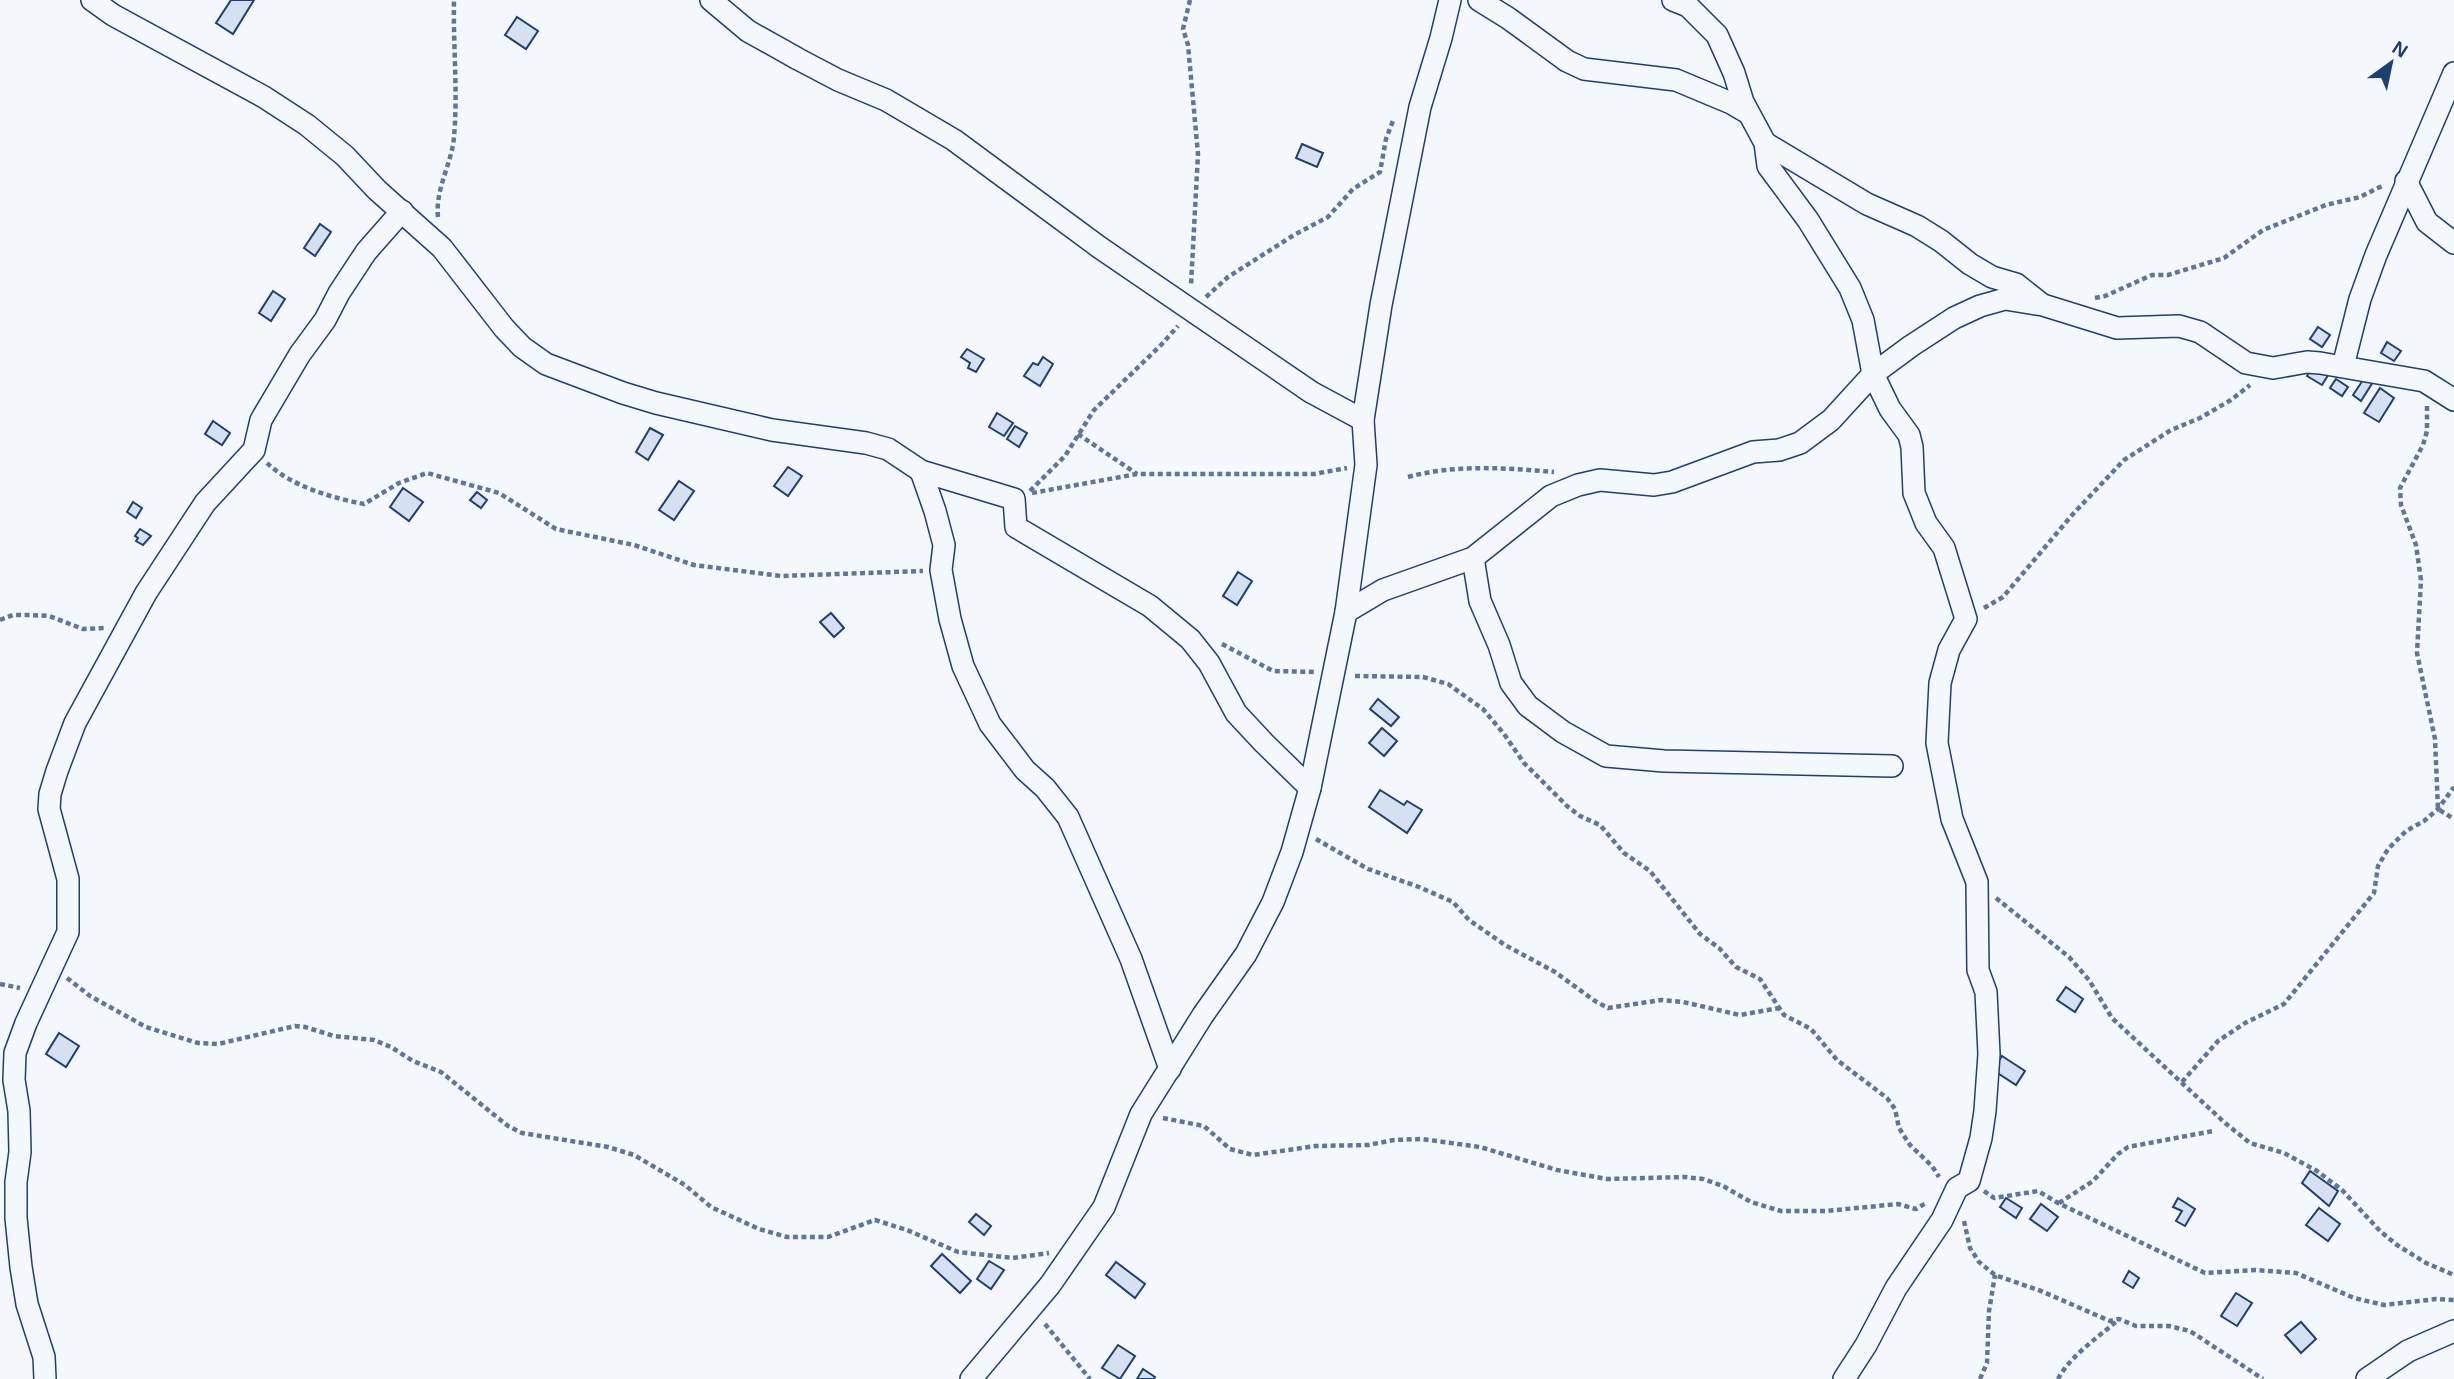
<svg xmlns="http://www.w3.org/2000/svg" width="2454" height="1379" font-family="Arial,sans-serif">
	<rect width="100%" height="100%" fill="#f4f7fb"/>
	<!-- building -->
	<g fill="#d5e0f0" stroke="#1d3f73" stroke-width="2">
		<path d="M231,0h23l-21,34 -17,-11z"/>
		<path d="M517,17l21,14 -12,18 -21,-14z"/>
		<path d="M1302,144l21,9 -6,14 -21,-9z"/>
		<path d="M320,224l11,8 -16,24 -11,-8z"/>
		<path d="M273,291l12,8 -14,22 -12,-8z"/>
		<path d="M2318,327l12,8 -8,12 -12,-8z"/>
		<path d="M2387,342l14,9 -7,10 -13,-8z"/>
		<path d="M967,349l17,10 -8,13 -8,-4 2,-5 -9,-6z"/>
		<path d="M1043,357l10,7 -13,22 -16,-10 9,-13 5,2z"/>
		<path d="M2315,363l15,9 -8,13 -15,-9z"/>
		<path d="M2365,377l8,5 -12,19 -8,-6z"/>
		<path d="M2336,379l12,8 -6,9 -12,-8z"/>
		<path d="M2380,388l14,10 -15,24 -15,-9z"/>
		<path d="M997,413l16,10 -9,13 -15,-9z"/>
		<path d="M213,421l17,12 -8,12 -17,-11z"/>
		<path d="M1015,426l12,7 -8,14 -12,-8z"/>
		<path d="M650,428l13,7 -15,25 -12,-8z"/>
		<path d="M788,467l14,9 -14,20 -14,-10z"/>
		<path d="M679,481l15,10 -20,29 -15,-10z"/>
		<path d="M403,488l20,14 -14,19 -19,-14z"/>
		<path d="M477,492l10,8 -6,8 -11,-8z"/>
		<path d="M133,502l9,6 -6,10 -9,-6z"/>
		<path d="M140,529l11,7 -8,9 -7,-4 2,-3 -3,-2z"/>
		<path d="M1238,572l14,9 -15,24 -14,-9z"/>
		<path d="M831,613l13,15 -10,9 -14,-15z"/>
		<path d="M1378,699l21,18 -8,9 -21,-17z"/>
		<path d="M1382,728l15,13 -13,15 -15,-13z"/>
		<path d="M1380,790l24,15 3,-4 15,9 -15,23 -38,-26z"/>
		<path d="M2066,987l17,12 -8,13 -18,-12z"/>
		<path d="M59,1033l20,13 -13,21 -20,-13z"/>
		<path d="M2002,1056l23,15 -9,14 -23,-15z"/>
		<path d="M2310,1171l28,20 -9,15 -27,-23z"/>
		<path d="M2006,1198l16,10 -6,10 -16,-11z"/>
		<path d="M2178,1198l17,11 -10,17 -9,-5 6,-10 -9,-4z"/>
		<path d="M2041,1204l17,13 -11,14 -17,-12z"/>
		<path d="M2319,1208l21,16 -12,17 -22,-16z"/>
		<path d="M976,1214l15,12 -7,9 -15,-13z"/>
		<path d="M942,1254l29,27 -11,12 -29,-27z"/>
		<path d="M989,1261l15,9 -13,19 -14,-10z"/>
		<path d="M1116,1262l29,22 -10,14 -29,-23z"/>
		<path d="M2129,1271l10,7 -6,10 -10,-6z"/>
		<path d="M2236,1293l16,10 -15,23 -16,-10z"/>
		<path d="M2301,1322l15,17 -15,14 -16,-18z"/>
		<path d="M1118,1345l17,11 -15,23 -18,-11z"/>
		<path d="M1143,1369l12,8 -1,2h-17z"/>
	</g>
	<g fill="none" stroke-linecap="round" stroke-linejoin="round">
		<defs>
			<g id="minor">
				<path d="M92,0l21,15 151,82 43,28 38,31 32,34 65,58 62,80 18,19 24,17 77,29 33,10 116,27 94,13 22,6 33,22 93,28 2,28 134,79 40,33 19,24 27,50 28,30 46,45"/>
				<path d="M711,0l37,31 50,28 40,21 48,20 68,40 145,107 212,145 52,28"/>
				<path d="M1479,0l29,18 59,43 17,8 92,11 55,23 17,10"/>
				<path d="M1673,0l15,6 29,29 17,38 9,29 22,41 3,23 40,54 42,68 13,32 10,54 17,35 19,26 3,12 2,46 12,30 18,25 22,71 -17,31 -9,33 -3,60 15,76 25,63 1,88 8,22 3,62 -4,57 -4,27 -12,43 -12,7 -15,32 -46,68 -30,57 -22,34"/>
				<path d="M1765,143l102,61 50,22 24,15 29,23 22,13 24,7 24,19"/>
				<path d="M2406,181l21,41 27,21"/>
				<path d="M2343,366l17,-67 16,-44 78,-182"/>
				<path d="M921,471l14,40 9,34 -3,25 9,49 13,47 27,58 35,46 20,18 23,29 63,142 39,110"/>
				<path d="M1473,558l7,43 19,44 12,38 17,23 35,26 43,24 58,5 228,5"/>
				<path d="M1346,612l37,-22 90,-32 78,-62 27,-11 22,-5 54,5 18,-3 81,-30 26,-2 21,-7 31,-23 42,-46 38,-28 43,-28 26,-12 25,-7 38,6 74,23 62,-2 21,6 46,31 27,5 34,-6 13,1 104,18 30,19"/>
				<path d="M45,1379l-1,-22 -17,-53 -6,-37 -5,-49v-36l4,-30 -1,-41 -5,-31 1,-27 11,-30 42,-91v-53l-19,-70 1,-15 7,-23 18,-48 71,-130 59,-90 49,-53 7,-30 39,-66 25,-34 14,-27 27,-41 36,-41"/>
				<path d="M971,1379l79,-94 54,-78 37,-93 62,-99 43,-61 27,-52 19,-50 18,-64 36,-176 20,-147 -3,-45 18,-115 39,-198 21,-69 9,-38"/>
				<path d="M2367,1379l41,-28 46,-20"/>
			</g>
		</defs>
		<!-- minor casing -->
		<use href="#minor" stroke="#1d3f73" stroke-width="24"/>
		<!-- path -->
		<g stroke="#5e769c" stroke-width="4.5" stroke-dasharray="5 3.5" stroke-linecap="butt">
			<path d="M1190,0l-7,29 5,16 10,109 -7,131"/>
			<path d="M438,217c-3,-28 14,-54 16,-80 4,-45 -1,-91 0,-137"/>
			<path d="M1206,297l22,-20 66,-42 34,-18 25,-28 27,-17 6,-33 8,-21"/>
			<path d="M2095,298l10,-2 47,-21h16l56,-17 39,-28 63,-25 34,-8 24,-12"/>
			<path d="M2427,406v25l-4,14 -23,43 1,17 15,40 5,35 -4,73 18,86 3,70 16,10"/>
			<path d="M1078,434l59,40"/>
			<path d="M267,463c24,23 65,35 97,41l35,-21 28,-10 72,20 57,36 78,16 60,20 87,11 142,-5"/>
			<path d="M1408,477c48,-13 97,-9 146,-5"/>
			<path d="M1030,491l35,-35 29,-46 67,-65 17,-19"/>
			<path d="M1032,493l105,-19h177l33,-6"/>
			<path d="M1984,608l19,-11 70,-83 51,-54 47,-30 29,-12 31,-18 19,-15"/>
			<path d="M0,620l13,-5h17l19,1 34,13 21,-1"/>
			<path d="M1222,644l51,27 42,1"/>
			<path d="M1355,676l68,1 25,7 35,25 21,25 20,29 43,43 13,10 20,9 24,28 26,18 50,63 19,14 17,19 24,12 24,36 27,14 26,31 50,38 8,11 4,19 11,17 22,21 7,11"/>
			<path d="M1316,839l52,30 51,18 34,15 16,18 36,25 50,27 40,29 13,7 54,-8 21,2 57,13 39,-7"/>
			<path d="M1996,898l73,59 20,23 23,38 113,105 25,20 34,10 33,18 25,19 38,41 17,14 29,18 28,12"/>
			<path d="M67,978l23,18 56,31 52,16 20,1 77,-18 10,1 29,9 40,4 17,7 22,14 28,11 67,54 14,7 86,14 26,8 51,30 26,22 48,22 28,8h41l47,-17 32,10 51,22 55,6 36,-5"/>
			<path d="M0,984l20,4"/>
			<path d="M2182,1082l36,-41 27,-18 39,-19 90,-111 4,-27 10,-17 18,-18 18,-10 14,-12 16,-22"/>
			<path d="M1163,1118l41,8 26,23 23,6 63,-9 52,-1 26,-5 28,-1 58,8 77,23 50,9 78,-2 18,2 20,7 28,16 30,9h45l72,-7 18,5 10,-6"/>
			<path d="M1984,1191l10,7 44,-7 20,12 147,70 51,-3 40,3 58,25 30,7 52,-6 18,1"/>
			<path d="M2059,1203l34,-22 25,-27 10,-7 85,-16"/>
			<path d="M1964,1221l6,27 9,14 16,13 46,16 69,30 9,-2 17,7h33l21,5 73,48"/>
			<path d="M1045,1324l45,55"/>
			<path d="M1980,1379l7,-16 2,-52 6,-36"/>
			<path d="M2058,1379c13,-24 38,-40 59,-58"/>
		</g>
		<!-- minor -->
		<use href="#minor" stroke="#f4f7fb" stroke-width="21"/>
	</g>
	<!-- north arrow -->
	<g transform="translate(2391 63) rotate(33)" stroke="#f4f7fb" stroke-width="5" paint-order="stroke">
	<path d="M0-5L12 26L0 18L-12 26Z" fill="#1d3f73"/>
	<text y="-10" font-size="19" font-weight="bold" text-anchor="middle" fill="#1d3f73">N</text>
	</g>
</svg>
